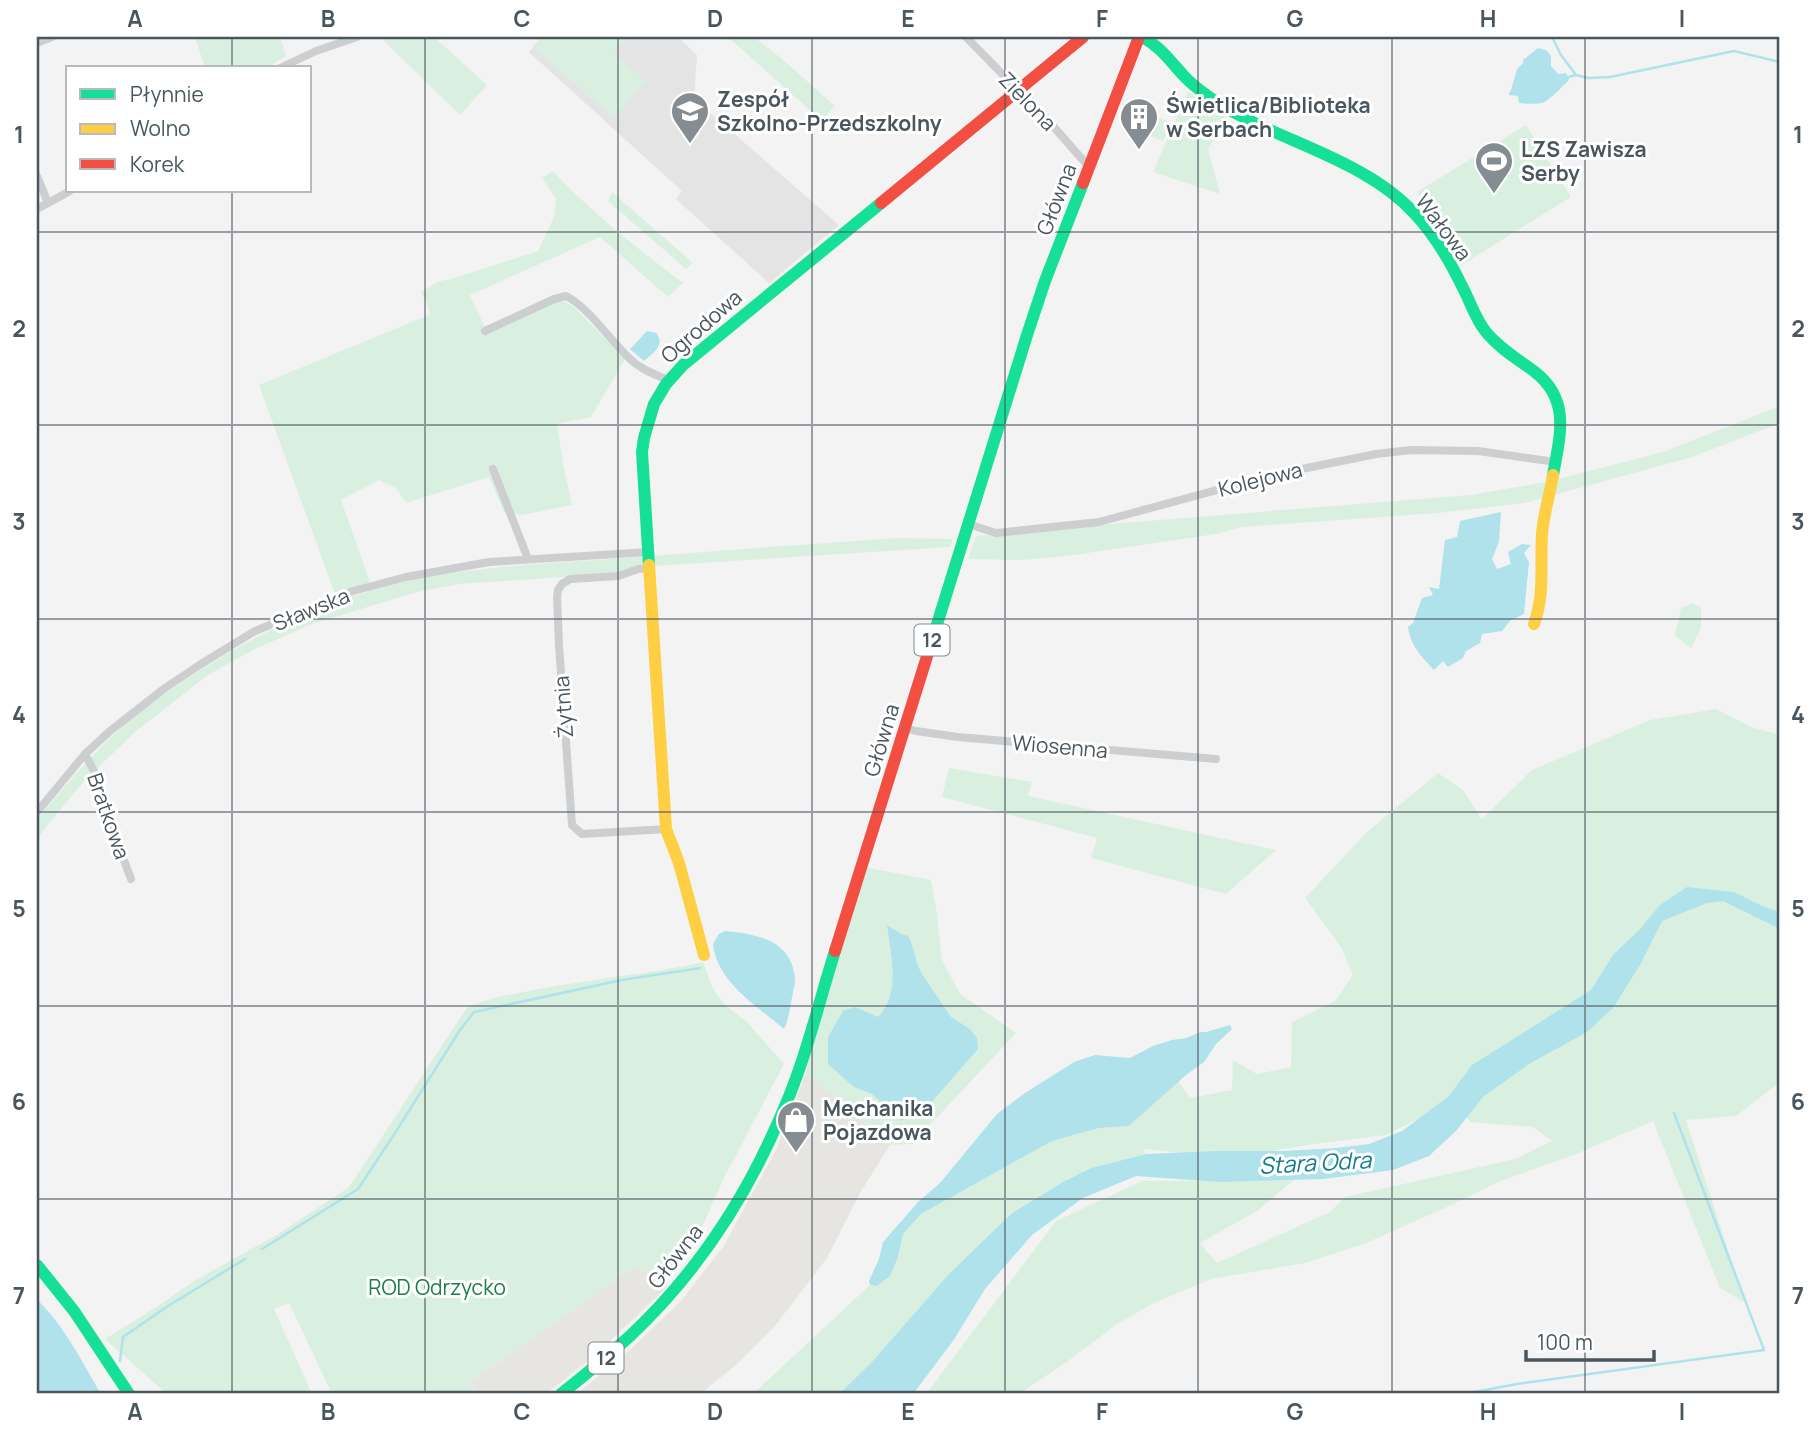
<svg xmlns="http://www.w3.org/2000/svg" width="1817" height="1431" font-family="Manrope,sans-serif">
	<rect width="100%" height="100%" fill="#f3f3f3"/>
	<!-- commercial -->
	<g fill="#e7e5e1">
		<path d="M806,1073l84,72 -30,48 -33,65 -52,68 -39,39 -36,29h-123l56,-47 48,-46 42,-54 53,-97z"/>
		<path d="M635,1266l28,14 5,6 -76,72 -47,36h-67l-8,-12z"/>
	</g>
	<!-- education -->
	<path fill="#e5e4e4" d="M542,37h136l19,18 -3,44 145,126 -70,58 -93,-84 6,-8 -153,-139z"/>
	<!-- green -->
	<g fill="#d9f0e1">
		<path d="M195,37h85l6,19 -20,12h-61z"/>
		<path d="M380,37h54l53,48 -27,30z"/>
		<path d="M542,37h86l-14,16 32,28 -32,37 -81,-71z"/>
		<path d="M731,37h23l27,21 54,48 -13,15 -93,-83z"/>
		<path d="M1188,92l39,26 -19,31 12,45 -67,-22z"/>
		<path d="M1141,110l30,13 -8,18 -30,-12z"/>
		<path d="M1526,125l45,72 -109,68 -45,-73z"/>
		<path d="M553,171c39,42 84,77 130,112l-15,14 -68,-60 -130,58 17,37 66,-29 10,-2 11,6 51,52 -34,58 -34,7 6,39 9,42 -51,10 -17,-3 -15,-35 -83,26 -10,-15 -17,-8 -38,20 29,82 -35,12 -76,-209 172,-71 -10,-22 19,-11 12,-2 86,-28 16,-34 2,-18 -14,-21z"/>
		<path d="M612,192l81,71 -7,6 -78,-68z"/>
		<path d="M1780,406v17l-88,34 -167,46 -87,10 -196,14 -26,7 -142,21 -50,5 -56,-1 8,-23 133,-12 361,-29 76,-13 117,-30z"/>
		<path d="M898,538l55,1 -3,8 -313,20 -13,6 -165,11 -42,8 -105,32 -59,26 -45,25 -73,57 -50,48 -40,48 -8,13v-20l5,-8c25,-29 50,-59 79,-85 83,-70 195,-130 301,-150 72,-13 145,-16 217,-21 86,-7 173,-13 259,-19z"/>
		<path d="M1693,603l8,5v20l-10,20 -16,-12 6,-28z"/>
		<path d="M1716,709l35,18 29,8v347l-44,34 -50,4 59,183 -25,-15 -67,-167 -77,33 -78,28 -49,24 -83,37 -61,20 -94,16 -57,24 -37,21 -49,37 -49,33h-93l130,-173 86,-40 152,-1 -37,31 -57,32 17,20 113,-51 15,-15 170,-38 37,-18 -19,-14 -62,-5 -22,-19 -63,32 -72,9 -48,8 -64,3 -58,-6 2,5 -55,14 -28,14 -52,31 -140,150 -32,31h-86l117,-109 7,1 21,-29 5,-23 18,-20 131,-73 47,-13 30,-2 49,-45 12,17 42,-8 1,-30 24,14 34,-7 1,-45 43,-21 18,-26 -12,-28 -36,-49 63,-67 70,-58 25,17 19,29 50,-49 118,-50z"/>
		<path d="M949,768l83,14 -4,14 248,54 -50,44 -135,-36 6,-20 -155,-41z"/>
		<path d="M859,866l72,14 6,34 5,46 18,34 56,39 -104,111 -22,1 -84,-72 24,-112z"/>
		<path d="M703,962l10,27 12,16 21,16 38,43 -60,114 -27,60 -34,42 -28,-14 -165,116 8,12h-146l-43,-91 -15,6 38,85h-145l-62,-55 50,-31 39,-27 84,-47 71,-47 117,-178c23,-12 48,-15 73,-20 54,-10 109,-15 164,-27z"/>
	</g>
	<!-- water -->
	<g fill="#b0e2eb">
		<path d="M1538,48l8,2 5,6v10l7,8 8,-1 3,7c-6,6 -20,21 -27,23 -3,1 -18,1 -23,0l-1,-7 -9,-1v-2l2,-3 6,-21 6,-6v-3z"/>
		<path d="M647,331l9,2c10,12 -3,20 -12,28l-14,-12z"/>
		<path d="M1501,512l-2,30 -7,17 5,10 14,-5 -3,-12 14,-8 9,1 -7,8 5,9 -5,52 -13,6 -9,11 -20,3 -2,9 -14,8 -3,7 -15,9 -5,-6 -9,9c-13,-14 -23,-23 -26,-43l5,-4 9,-25 11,-3 -4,-8 10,2 6,-49 12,-3 3,-16z"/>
		<path d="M1687,887l47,5 30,15 16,5v17l-57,-28 -16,2 -45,18 -22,44 -27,43 -26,24 -58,32 -46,33 -27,34 -27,25 -36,14 -70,9 -102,3 -85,-6 -53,22 -51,37 -47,54 -32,52 -40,53h-74l32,-31 78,-89 63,-61 51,-31 28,-14 55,-14 70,-3h69l51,-3 33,-4 33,-13 47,-35 23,-31 119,-75 22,-35 27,-26 20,-24z"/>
		<path d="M887,925l14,9 7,2c7,13 7,26 14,38l29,43 19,12 7,9 1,11 -49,56 -28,16 -29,-27 -18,-7 -26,-23v-27l15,-26 12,-4 23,10c23,-24 13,-62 9,-92z"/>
		<path d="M725,931c31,3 68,9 70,49 0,5 -2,11 -3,17 -2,11 -3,22 -8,32 -27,-23 -67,-47 -71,-85l6,-10z"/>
		<path d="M1230,1025l2,4 -16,15 -12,18 -18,13 -57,51 -30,2 -47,13 -131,73 -18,20 -5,23 -8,19 -13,10 -7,-1 -1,-4 10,-22 4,-17 36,-41 21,-18 57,-69 28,-21 49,-31 21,-7 35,3 23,-12 19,-6 14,-2 15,-6h5z"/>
		<path d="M37,1300c25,22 47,65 64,94h-64z"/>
	</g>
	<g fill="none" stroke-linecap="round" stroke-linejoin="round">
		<!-- stream -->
		<g stroke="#b0e2eb" stroke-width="2.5">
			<path d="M1552,37l9,18 15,20"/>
			<path d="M1565,78l11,-3 12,3 22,-1 124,-26 46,11"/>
			<path d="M262,1249l96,-60 37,-56 65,-103 14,-18 148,-32 78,-12"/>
			<path d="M120,1361l3,-24 45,-31 77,-47"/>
			<path d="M1464,1394l53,-10 247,-34 -90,-237"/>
		</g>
		<!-- street -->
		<g stroke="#ccced0" stroke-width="8">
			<path d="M966,37l48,49 10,7 65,74"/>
			<path d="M37,43l15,-6"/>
			<path d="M280,68l36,-17 41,-14"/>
			<path d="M37,176l11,27"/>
			<path d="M37,209l33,-18"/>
			<path d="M485,331l69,-32 12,-3c21,10 45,45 63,62 11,11 25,16 39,22"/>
			<path d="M493,469l35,90"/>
			<path d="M968,524l28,9 103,-11 173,-47 104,-21 35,-4 67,1 78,11"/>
			<path d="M650,568l-12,1 -19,7 -49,3 -8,5 -4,6 -1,7 2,48 13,180 10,9 84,-5"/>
			<path d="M905,728l11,3 42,6 258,22"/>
			<path d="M85,754l10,19 4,21 32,85"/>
			<path d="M37,812l48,-58 25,-23 55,-43 36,-24 54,-33 98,-40 53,-14 83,-15 160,-10"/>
		</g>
		<!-- fast -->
		<g stroke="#16e098" stroke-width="12">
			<path d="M1142,37c18,9 29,25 42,39 10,11 22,19 34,27 62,39 147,56 197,111 21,22 36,49 49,76 7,14 12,30 22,42 14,17 32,27 49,40 36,28 25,64 18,103"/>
			<path d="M649,565l-7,-113 2,-14 10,-34 12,-20 17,-19 198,-162"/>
			<path d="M934,634l94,-302 17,-51 38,-98"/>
			<path d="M37,1265l37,46 55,83"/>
			<path d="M561,1394c24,-19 47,-38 69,-58 66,-62 117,-140 152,-223 23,-51 36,-108 53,-162"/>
		</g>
		<!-- slow -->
		<g stroke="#ffcf43" stroke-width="12">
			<path d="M649,565l17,264 13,34 25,92"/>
			<path d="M1534,624c11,-30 6,-58 8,-89 1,-20 8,-40 11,-60"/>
		</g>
		<!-- jam -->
		<g stroke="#f24e42" stroke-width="12">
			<path d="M1083,183l56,-146"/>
			<path d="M881,203l202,-166"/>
			<path d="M835,951l99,-317"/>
		</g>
	</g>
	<!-- grid -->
	<path fill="none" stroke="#4a565e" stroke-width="2" stroke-opacity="0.55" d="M232,37v31M425,37v1357M618,37v1357M812,37v1357M1005,37v1357M1198,37v1357M1392,37v1357M1585,37v1357M232,191v1203M37,232h1743M37,425h1743M37,619h1743M37,812h1743M37,1006h1743M37,1199h1743"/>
	<!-- icons -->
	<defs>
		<symbol id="school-pin" viewBox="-11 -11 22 30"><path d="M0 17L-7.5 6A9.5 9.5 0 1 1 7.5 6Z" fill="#858d92" stroke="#fff"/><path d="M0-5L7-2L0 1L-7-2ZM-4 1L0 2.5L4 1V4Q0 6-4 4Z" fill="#fff"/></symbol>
		<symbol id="building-pin" viewBox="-11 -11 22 30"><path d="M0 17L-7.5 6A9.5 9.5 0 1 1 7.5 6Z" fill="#858d92" stroke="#fff"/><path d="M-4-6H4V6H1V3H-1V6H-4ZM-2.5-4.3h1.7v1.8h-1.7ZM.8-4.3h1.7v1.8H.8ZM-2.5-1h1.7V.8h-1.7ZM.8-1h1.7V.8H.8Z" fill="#fff"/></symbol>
		<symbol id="stadium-pin" viewBox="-11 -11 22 30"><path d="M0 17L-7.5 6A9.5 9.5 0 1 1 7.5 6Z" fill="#858d92" stroke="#fff"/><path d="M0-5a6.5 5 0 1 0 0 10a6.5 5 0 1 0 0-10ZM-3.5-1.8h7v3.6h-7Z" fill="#fff"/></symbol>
		<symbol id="shop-pin" viewBox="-11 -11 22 30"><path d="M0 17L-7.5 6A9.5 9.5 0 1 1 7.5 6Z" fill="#858d92" stroke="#fff"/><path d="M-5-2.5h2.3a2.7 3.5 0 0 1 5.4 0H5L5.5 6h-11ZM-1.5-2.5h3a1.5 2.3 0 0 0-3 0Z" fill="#fff"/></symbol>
	</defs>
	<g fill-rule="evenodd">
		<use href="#school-pin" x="668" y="89" width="44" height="60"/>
		<use href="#building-pin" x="1117" y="95" width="44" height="60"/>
		<use href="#stadium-pin" x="1472" y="139" width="44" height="60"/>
		<use href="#shop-pin" x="774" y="1098" width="44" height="60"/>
	</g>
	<g text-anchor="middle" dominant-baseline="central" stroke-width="6" stroke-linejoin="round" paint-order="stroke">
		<!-- shield labels -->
		<g fill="#fff" stroke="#80898e" stroke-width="2">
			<rect x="914.5" y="624.5" width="35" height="31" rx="5"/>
			<rect x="588.5" y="1342.5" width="35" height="31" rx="5"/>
		</g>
		<g font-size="19" font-weight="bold" fill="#4a565e">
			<text x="932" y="640">12</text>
			<text x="606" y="1358">12</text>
		</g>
		<!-- poi labels -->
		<g font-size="21" font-weight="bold" fill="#4a565e" stroke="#fff" text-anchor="start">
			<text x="717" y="99">Zespół<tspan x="717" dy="24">Szkolno-Przedszkolny</tspan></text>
			<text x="1166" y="105">Świetlica/Biblioteka<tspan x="1166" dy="24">w Serbach</tspan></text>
			<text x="1521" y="149">LZS Zawisza<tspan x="1521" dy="24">Serby</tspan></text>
			<text x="823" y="1108">Mechanika<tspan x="823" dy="24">Pojazdowa</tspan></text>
		</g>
		<!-- street labels -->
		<g font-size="21" fill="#4a565e" stroke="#fff">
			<text transform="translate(1028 101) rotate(46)">Zielona</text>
			<text transform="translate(1056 199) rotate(-69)">Główna</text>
			<text transform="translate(1444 227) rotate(53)">Wałowa</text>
			<text transform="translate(701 326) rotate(-41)">Ogrodowa</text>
			<text transform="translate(1260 479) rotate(-14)">Kolejowa</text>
			<text transform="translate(311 609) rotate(-22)">Sławska</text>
			<text transform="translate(563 707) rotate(-94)">Żytnia</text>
			<text transform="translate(881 740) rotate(-73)">Główna</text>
			<text transform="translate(1060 746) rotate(5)">Wiosenna</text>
			<text transform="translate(109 816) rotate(71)">Bratkowa</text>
			<text transform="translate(675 1256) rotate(-52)">Główna</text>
		</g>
		<!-- park labels -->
		<g font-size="21" fill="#1d7d48" stroke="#fff">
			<text x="437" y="1287">ROD Odrzycko</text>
		</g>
		<!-- water labels -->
		<g font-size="23" font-style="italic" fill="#147c90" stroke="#fff">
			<text transform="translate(1315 1162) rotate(-3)">Stara Odra</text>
		</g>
	</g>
	<!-- border -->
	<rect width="1817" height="1431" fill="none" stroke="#ffffff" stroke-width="77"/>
	<!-- legend -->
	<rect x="66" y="66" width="245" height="126" fill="#ffffff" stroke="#b7bbbf" stroke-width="2"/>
	<rect x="80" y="89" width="35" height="10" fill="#16e098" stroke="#b7bbbf" stroke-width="2"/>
	<text x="130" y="102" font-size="21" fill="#4a565e">Płynnie</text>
	<rect x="80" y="124" width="35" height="10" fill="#ffcf43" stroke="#b7bbbf" stroke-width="2"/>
	<text x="130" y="136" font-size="21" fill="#4a565e">Wolno</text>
	<rect x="80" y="159" width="35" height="10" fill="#f24e42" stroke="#b7bbbf" stroke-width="2"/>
	<text x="130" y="172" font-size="21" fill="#4a565e">Korek</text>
	<!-- scale -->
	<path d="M1526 1350v10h128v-10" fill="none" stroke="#4a565e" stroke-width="3.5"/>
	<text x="1537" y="1350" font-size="21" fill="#4a565e" stroke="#ffffff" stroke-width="5" paint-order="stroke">100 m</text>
	<rect x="38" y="38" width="1740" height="1354" fill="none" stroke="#4a565e" stroke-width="2.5"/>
	<g font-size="23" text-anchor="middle" font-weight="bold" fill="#4a565e">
		<text x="135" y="27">A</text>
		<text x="328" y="27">B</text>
		<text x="522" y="27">C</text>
		<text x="715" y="27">D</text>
		<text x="908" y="27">E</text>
		<text x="1102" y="27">F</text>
		<text x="1295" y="27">G</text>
		<text x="1488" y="27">H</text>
		<text x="1682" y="27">I</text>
		<text x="19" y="143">1</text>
		<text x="1798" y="143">1</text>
		<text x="19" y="337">2</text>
		<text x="1798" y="337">2</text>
		<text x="19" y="530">3</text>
		<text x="1798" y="530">3</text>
		<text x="19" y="723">4</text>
		<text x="1798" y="723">4</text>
		<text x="19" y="917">5</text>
		<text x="1798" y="917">5</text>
		<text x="19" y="1110">6</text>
		<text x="1798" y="1110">6</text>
		<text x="19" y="1304">7</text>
		<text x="1798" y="1304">7</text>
		<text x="135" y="1420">A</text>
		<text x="328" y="1420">B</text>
		<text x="522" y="1420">C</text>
		<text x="715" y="1420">D</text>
		<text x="908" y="1420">E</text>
		<text x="1102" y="1420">F</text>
		<text x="1295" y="1420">G</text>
		<text x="1488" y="1420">H</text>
		<text x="1682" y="1420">I</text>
	</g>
</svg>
